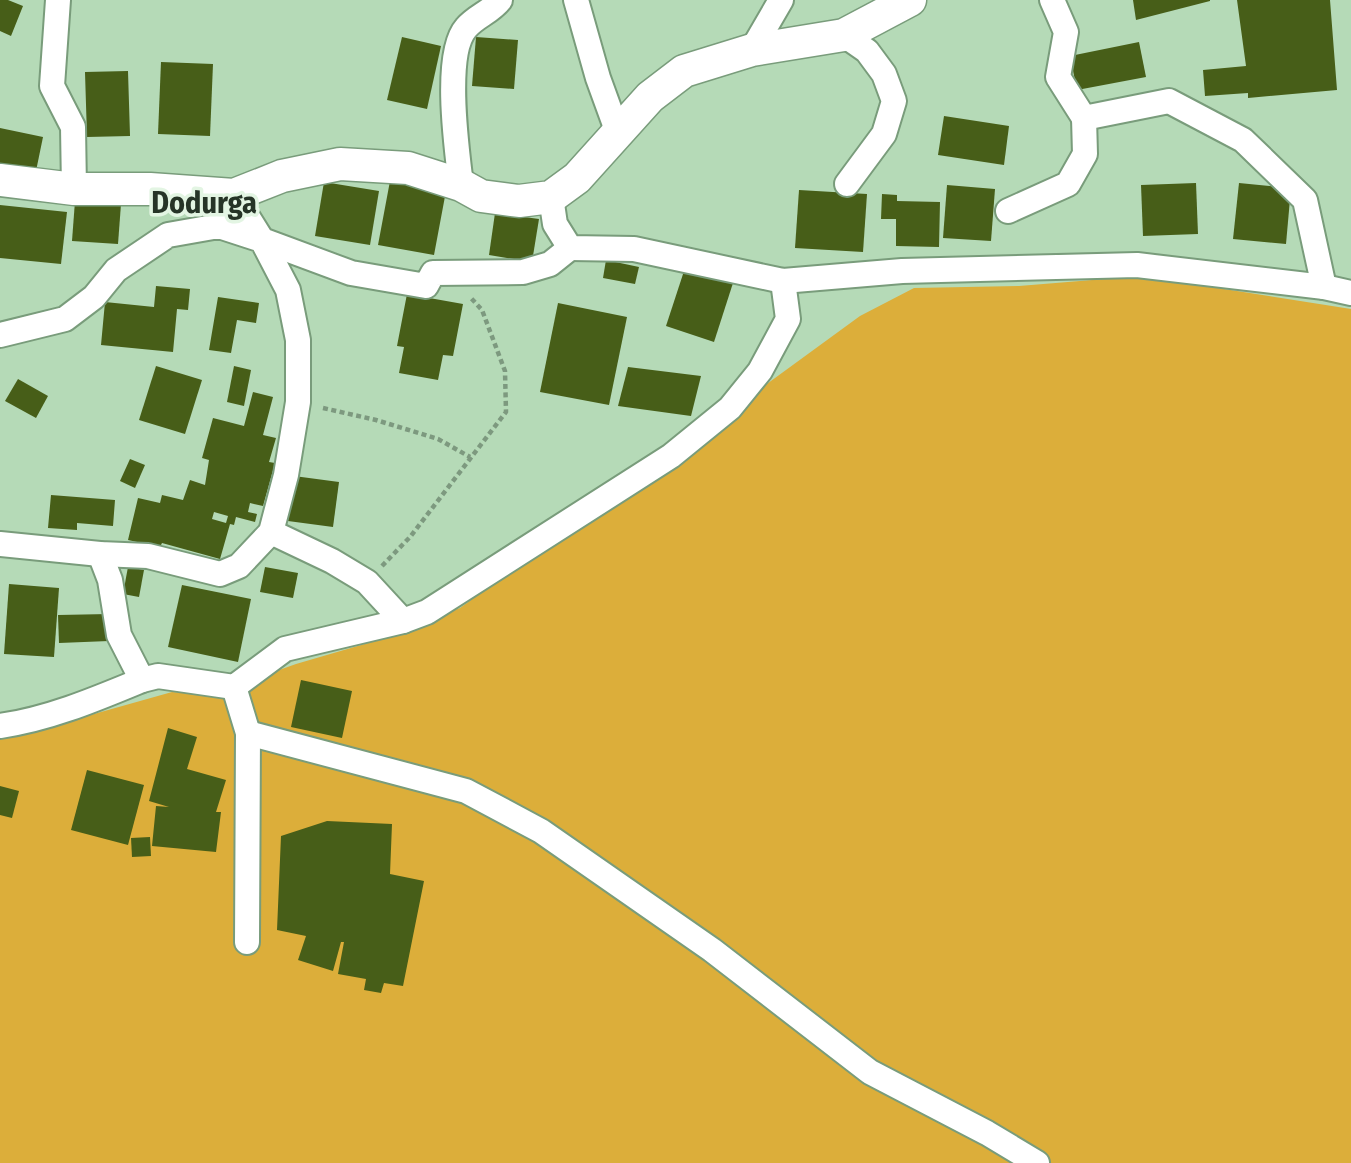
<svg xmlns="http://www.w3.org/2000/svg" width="1351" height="1163" font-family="'Fira Sans Condensed',sans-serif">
	<rect width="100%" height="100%" fill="#b5dab7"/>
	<!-- green -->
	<path fill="#dcae3a" d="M1141,276l210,33v854h-1351v-426l23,-3 149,-42 37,3 87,-31 72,-21 92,-35 400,-292 54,-28 105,-2z"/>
	<!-- building -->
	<g fill="#475e18" fill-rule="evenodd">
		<path d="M0,0h8l15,6 -12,30 -11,-5z"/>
		<path d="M1133,0h77v1l-74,19z"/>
		<path d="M1237,0h93l7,90 -89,8v-5l-43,3 -2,-26 43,-4z"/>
		<path d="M402,37l39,9 -14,63 -40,-9z"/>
		<path d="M476,37l42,3 -4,49 -42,-3z"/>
		<path d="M1139,42l7,35 -69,13 -7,-34z"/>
		<path d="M161,62l52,2 -3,72 -52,-2z"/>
		<path d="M128,71l2,65 -43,1 -2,-65z"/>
		<path d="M944,116l65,10 -5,39 -66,-10z"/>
		<path d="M0,128l43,9 -7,34 -36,-8z"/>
		<path d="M390,181l56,10 -12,64 -56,-10z"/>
		<path d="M324,182l55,9 -9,54 -55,-9z"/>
		<path d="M1196,183l2,51 -55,2 -2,-51z"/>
		<path d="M1239,183l52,5 -5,56 -53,-5z"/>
		<path d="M947,185l48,4 -4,52 -48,-3z"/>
		<path d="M799,190l68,4 -4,58 -68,-4z"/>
		<path d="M882,194l15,1v6l43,1 -1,45 -43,-1v-27h-15z"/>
		<path d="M75,201l46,3 -3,40 -46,-3z"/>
		<path d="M0,205l67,7 -6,52 -61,-6z"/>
		<path d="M495,213l44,6 -7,43 -43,-7z"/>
		<path d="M606,260l33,7 -4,17 -32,-6z"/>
		<path d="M685,268l48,15 -19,59 -48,-16z"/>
		<path d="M156,286l34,3 -2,21 -11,-1 -4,43 -72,-7 4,-43 49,5z"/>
		<path d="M407,294l56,10 -10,52 -10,-1 -5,25 -39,-7 5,-26 -7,-1z"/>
		<path d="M218,297l41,6 -3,20 -19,-3 -6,33 -22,-3z"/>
		<path d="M558,303l69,14 -18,88 -69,-13z"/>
		<path d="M156,366l46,14 -17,54 -46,-14z"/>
		<path d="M234,366l17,4 -7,36 -17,-4z"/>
		<path d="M628,367l73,9 -10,40 -73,-10z"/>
		<path d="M18,379l30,17 -12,22 -31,-17z"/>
		<path d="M253,392l20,5 -10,38 13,3 -7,24 6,1 -12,43 -13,-3 -2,9 9,2 -2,8 -19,-5 -2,8 -4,-1 -10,35 -58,-16 -2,4 -32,-7 10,-42 22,5 2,-8 21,5 7,-20 15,5 4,-25 -7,-2 11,-40 31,8zM214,512l14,4 -2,7 -14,-4z"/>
		<path d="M130,459l15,6 -10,23 -15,-7z"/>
		<path d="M294,476l45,6 -6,45 -45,-6z"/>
		<path d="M51,495l64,5 -2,26 -36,-3v7l-29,-2z"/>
		<path d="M128,567l16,3 -5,27 -16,-3z"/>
		<path d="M265,567l33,6 -5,25 -33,-6z"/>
		<path d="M9,584l50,4 -5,69 -50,-3z"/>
		<path d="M182,585l69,14 -13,63 -70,-15z"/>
		<path d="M109,614v27l-50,2 -1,-28z"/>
		<path d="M301,680l51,11 -10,47 -51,-11z"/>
		<path d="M168,728l29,9 -10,32 39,11 -10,32h5l-5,40 -64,-6 4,-40 13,1 -20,-6z"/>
		<path d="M87,770l57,15 -16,60 -57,-15z"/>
		<path d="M0,786l19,5 -7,27 -12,-3z"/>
		<path d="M327,821l65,3 -2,50 34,7 -21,105 -19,-3 -3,10 -17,-3 2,-11 -28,-5 6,-32h-3l-8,29 -35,-11 8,-24 -29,-6 4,-94z"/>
		<path d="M150,837l1,19 -19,1 -1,-19z"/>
	</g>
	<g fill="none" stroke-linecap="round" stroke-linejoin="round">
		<defs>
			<g id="minor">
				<path d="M58,0l-6,86 21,41 1,62"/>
				<path d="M576,0l22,78 20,55"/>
				<path d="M1052,0l14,32 -8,45 26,41 85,-17 74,39 62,60 19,87"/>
				<path d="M844,35l23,16 17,23 10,27 -10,33 -37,50"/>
				<path d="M752,50l29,-50"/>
				<path d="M461,185c-4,-34 -18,-131 5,-157 10,-12 25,-16 34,-28"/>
				<path d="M234,195l28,45 89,33 75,13 7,-13 90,-1 27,-8 20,-16"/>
				<path d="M551,197l4,27 15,24 64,1 149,32 119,-10 235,-6 187,22 27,6"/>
				<path d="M1008,211l60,-27 17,-30 -1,-36"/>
				<path d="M0,335l65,-16 29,-22 22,-27 52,-35 51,-9 43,14 26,50 10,50v62l-12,73 -15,57 -32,34 -19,8 -72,-18 -48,-2 -100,-10"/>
				<path d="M271,532l61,29 35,21 36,39"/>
				<path d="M100,554l10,26 9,55 23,45 16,-4 76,11 51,-38 118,-28 24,-9 244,-156 59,-48 30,-37 28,-52 -5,-38"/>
				<path d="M234,687l14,46 -1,209"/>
				<path d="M0,726c49,-7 96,-27 142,-46"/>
				<path d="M248,733l218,58 75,40 171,119 158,122 117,61 50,30"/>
			</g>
			<path id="tertiary" d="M0,180l74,9h76l84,6 48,-19 58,-12 68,4 53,17 20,11 38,5 32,-4 26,-19 73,-81 34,-26 68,-21 92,-15 66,-35"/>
		</defs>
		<!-- minor casing -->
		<use href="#minor" stroke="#799c7b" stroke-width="28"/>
		<!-- tertiary casing -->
		<use href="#tertiary" stroke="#799c7b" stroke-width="35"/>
		<!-- path -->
		<g stroke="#7d997f" stroke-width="4.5" stroke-dasharray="5 3.5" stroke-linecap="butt">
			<path d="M323,408l53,12 62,19 32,18"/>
			<path d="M382,566l28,-29 96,-125 -1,-41 -23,-61 -11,-12"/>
		</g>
		<!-- minor -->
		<use href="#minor" stroke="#fff" stroke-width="24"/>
		<!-- tertiary -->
		<use href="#tertiary" stroke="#fff" stroke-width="32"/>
	</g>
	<g text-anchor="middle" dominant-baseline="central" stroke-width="7" stroke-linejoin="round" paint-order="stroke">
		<!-- district labels -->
		<g font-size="30" font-weight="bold" fill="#263427" stroke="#e3f5e3">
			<text x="204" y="203">Dodurga</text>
		</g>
	</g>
</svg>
